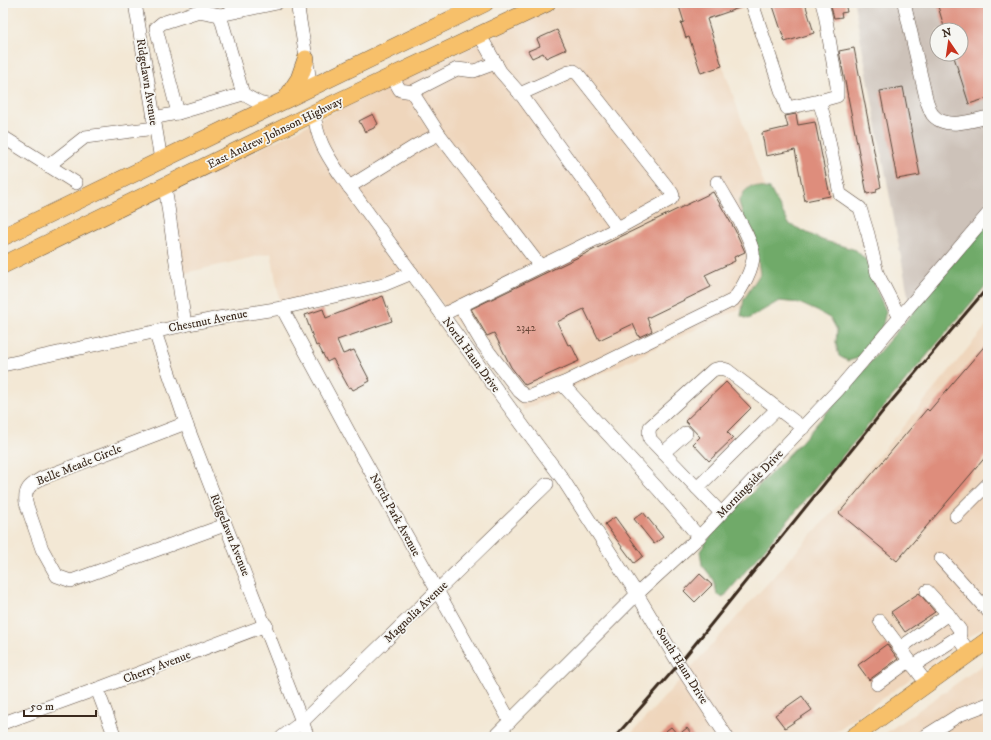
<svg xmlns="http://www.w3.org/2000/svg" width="991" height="740" font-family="'IM FELL DW Pica',serif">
	<rect width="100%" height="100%" fill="#f6f6f2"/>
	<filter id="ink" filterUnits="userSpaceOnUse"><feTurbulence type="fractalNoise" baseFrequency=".025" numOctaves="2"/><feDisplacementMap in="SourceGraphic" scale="8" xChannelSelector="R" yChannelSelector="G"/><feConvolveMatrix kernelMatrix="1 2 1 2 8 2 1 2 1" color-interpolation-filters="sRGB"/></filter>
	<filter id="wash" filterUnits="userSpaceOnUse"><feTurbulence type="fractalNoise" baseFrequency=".012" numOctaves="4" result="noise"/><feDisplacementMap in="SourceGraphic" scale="16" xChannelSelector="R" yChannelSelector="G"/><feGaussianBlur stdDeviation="0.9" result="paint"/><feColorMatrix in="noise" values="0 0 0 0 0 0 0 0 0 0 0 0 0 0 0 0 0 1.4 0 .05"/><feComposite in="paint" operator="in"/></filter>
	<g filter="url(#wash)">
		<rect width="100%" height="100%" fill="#f3e8d5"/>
		<!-- built -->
		<g fill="#efd6bc">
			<path d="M565,3h136l63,181 22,103 -262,123 -109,-143 -30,11 -105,25 -9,-50 -90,21 -8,-82 191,-95z"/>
			<path d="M988,324v300l-160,113h-199v-1l205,-226z"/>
			<path d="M988,661v76h-108l77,-54z"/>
		</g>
		<!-- industrial -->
		<path fill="#cdc2b9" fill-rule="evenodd" d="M854,3h134v211l-78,92zM937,30h24v24h-24z"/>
		<!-- forest -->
		<g fill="#6faa69" stroke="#556a44">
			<path d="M751,186l19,3 19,35 33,16 34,10 13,13 7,26 10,22 -5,21 -22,26 -11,3 -9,-5 -3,-13 1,-13 -6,-11 -12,-7 -20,-9 -20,-2 -31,18 -7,-3 3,-17 16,-25 -6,-40 -11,-18 -4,-14 5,-10z"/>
			<path d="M988,220v63l-265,315 -6,-4 -3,-14 -12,-15 -2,-14 11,-16 91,-94 102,-118z"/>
		</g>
		<g id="blocks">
			<!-- building -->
			<g fill="#de8d7b">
				<path d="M678,3h66l1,3 -38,13 15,47 -21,7 -12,-36 -3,1 -5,-15 3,-1z"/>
				<path d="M772,3h33l9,30 -29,9z"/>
				<path d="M830,3h15l2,9 -6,1 1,4 -8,1z"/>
				<path d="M937,3h51v95l-19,6 -16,-50h8v-24h-16z"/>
				<path d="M557,30l9,19 -20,9 -3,-5 -11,5 -4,-7 12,-5 -3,-7z"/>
				<path d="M854,48l27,139 -5,2 1,3 -10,2 -28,-143z"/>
				<path d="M903,87l17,88 -23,4 -17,-88z"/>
				<path d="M373,114l5,10 -3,2 -1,2 -9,4 -6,-11z"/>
				<path d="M796,114l2,11 17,-3 15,74 -25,5 -10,-51 -29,6 -4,-23 26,-6 -3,-11z"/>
				<path d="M713,192l22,38 10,22 -11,5 1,4 -30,14 6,12 -64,31 5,13 -13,6 -6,-13 -34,16 -15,-31 -27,13 11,23 3,-1 8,17 -54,24 -14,-18 -17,-34 -7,3 -16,-27z"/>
				<path d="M383,296l9,25 -55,19 6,14 11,-4 16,31 -17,9 -2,-3 -2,1 -16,-29 -6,3 -9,-17 -2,1 -11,-31 18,-6 3,9z"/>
				<path d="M988,342v112l-91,107 -58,-48 88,-104 2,2z"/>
				<path d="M726,382l25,26 -24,24 6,6 -24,23 -16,-17 7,-7 -15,-16z"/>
				<path d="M643,512l20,25 -9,7 -20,-25z"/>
				<path d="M615,517l28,39 -9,7 -29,-39z"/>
				<path d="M700,574l12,11 -17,17 -11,-11z"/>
				<path d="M919,593l16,19 -30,20 -14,-20z"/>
				<path d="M887,644l11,15 -29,21 -11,-15z"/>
				<path d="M802,696l10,14 -27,18 -10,-13z"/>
				<path d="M671,727l7,8 9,-7 7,9h-36z"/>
			</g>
		</g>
	</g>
	<g filter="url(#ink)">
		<use href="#blocks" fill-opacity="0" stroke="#574639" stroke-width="1"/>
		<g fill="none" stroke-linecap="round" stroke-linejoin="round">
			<defs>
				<g id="minor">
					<path d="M135,3l26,157"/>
					<path d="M297,3l14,84"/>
					<path d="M752,3l35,105 32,-7 5,16 16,77 20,14 8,26 9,39 23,45"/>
					<path d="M904,3l23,99c2,4 3,9 5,12 12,16 40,7 56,3"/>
					<path d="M392,76l8,14 12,2 27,42 101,132"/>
					<path d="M412,92l45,-23 17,2 22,-8"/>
					<path d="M243,94l16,9 13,3"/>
					<path d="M520,94l49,-22 5,-1 4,3 94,119 1,3 -2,3 -53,29"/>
					<path d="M819,101l18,-5v-10l-12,-72 -3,-11"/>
					<path d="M178,113l65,-19 -23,-79"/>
					<path d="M314,113c3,26 11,39 25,60l187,257 36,48 75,116 42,70 48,73"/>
					<path d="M153,118l25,-5 -22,-85 6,-5 37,-12 21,4 57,-12"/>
					<path d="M3,137l73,46"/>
					<path d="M48,166l37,-29 70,-9"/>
					<path d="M165,186l20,139"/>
					<path d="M349,187l68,-42 22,-11"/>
					<path d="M460,306l22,37 37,48 6,5h5l36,-14 167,-82c9,-11 22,-34 20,-48 -5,-21 -25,-50 -36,-70"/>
					<path d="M282,308l70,130 158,283"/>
					<path d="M442,315l176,-87 -96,-132 -22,-25 -21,-37"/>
					<path d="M155,332l31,91 122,314"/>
					<path d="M3,365l182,-40 33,-7 64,-10 101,-23 29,-12"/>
					<path d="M562,384l96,105 41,48"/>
					<path d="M186,423l-144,55c-12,7 -18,11 -16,25l16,46 15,27 14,5 154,-56"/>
					<path d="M663,453l23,-20"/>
					<path d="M697,488l80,-79"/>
					<path d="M721,513l-71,-74 -1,-7 1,-5 63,-57 7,-2 7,2 76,58"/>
					<path d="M956,516l32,-32"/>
					<path d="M941,559l47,52"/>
					<path d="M927,591l21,23"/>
					<path d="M880,621l47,63"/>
					<path d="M900,648l48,-34 12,16v4l-2,3 12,16"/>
					<path d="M913,666l45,-29"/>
					<path d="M877,684l32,-23"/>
					<path d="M97,689l18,48"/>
					<path d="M3,723l94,-34 169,-64"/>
					<path d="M282,737l20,-15 245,-238"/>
					<path d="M494,737l143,-143 62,-57 139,-147 150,-176"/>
					<path d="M924,737l35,-22 29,-11"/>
				</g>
				<g id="major">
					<path d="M286,99l13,-20 7,-20"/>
					<path d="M3,237l482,-234"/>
					<path d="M3,265l311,-152 233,-110"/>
					<path d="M853,737l135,-97"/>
				</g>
			</defs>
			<!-- minor casing -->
			<use href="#minor" stroke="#574639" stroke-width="14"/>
			<!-- major casing -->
			<use href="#major" stroke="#574639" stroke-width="18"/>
			<!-- minor -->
			<use href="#minor" stroke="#fff" stroke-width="13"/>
			<!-- major -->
			<use href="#major" stroke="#f7c06b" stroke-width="17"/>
			<!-- rail -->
			<path stroke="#3b2a1e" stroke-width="3" d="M615,737l64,-73 204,-253 105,-124"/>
		</g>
	</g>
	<g text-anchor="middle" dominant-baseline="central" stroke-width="3.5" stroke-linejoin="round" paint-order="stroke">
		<!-- number labels -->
		<g font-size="10" fill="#644335">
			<text x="526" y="328">2342</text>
		</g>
		<!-- street labels -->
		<g font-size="12" fill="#3b2a1e" stroke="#f6f6f2">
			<text transform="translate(147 82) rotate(81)">Ridgelawn Avenue</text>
			<text transform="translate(275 133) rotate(-26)">East Andrew Johnson Highway</text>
			<text transform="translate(208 321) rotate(-11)">Chestnut Avenue</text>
			<text transform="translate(471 355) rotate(54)">North Haun Drive</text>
			<text transform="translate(79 465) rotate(-22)">Belle Meade Circle</text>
			<text transform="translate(750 484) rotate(-46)">Morningside Drive</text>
			<text transform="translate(395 515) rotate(61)">North Park Avenue</text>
			<text transform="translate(230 535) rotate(68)">Ridgelawn Avenue</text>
			<text transform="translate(416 612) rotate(-44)">Magnolia Avenue</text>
			<text transform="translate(682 666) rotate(58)">South Haun Drive</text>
			<text transform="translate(157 667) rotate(-21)">Cherry Avenue</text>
		</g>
	</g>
	<!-- margin -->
	<rect width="991" height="740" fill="none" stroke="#f6f6f2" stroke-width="16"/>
	<!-- north arrow -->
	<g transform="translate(949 42) rotate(347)"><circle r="19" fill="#f6f6f2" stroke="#aba49d"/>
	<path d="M0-3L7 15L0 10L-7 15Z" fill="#c8321e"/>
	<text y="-6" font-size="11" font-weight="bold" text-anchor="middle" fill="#3b2a1e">N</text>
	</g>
	<!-- scale -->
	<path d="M24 710v6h72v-6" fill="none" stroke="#3b2a1e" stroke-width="2"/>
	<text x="30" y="710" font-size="12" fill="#3b2a1e" stroke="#f6f6f2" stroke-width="3" paint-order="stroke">50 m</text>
</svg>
